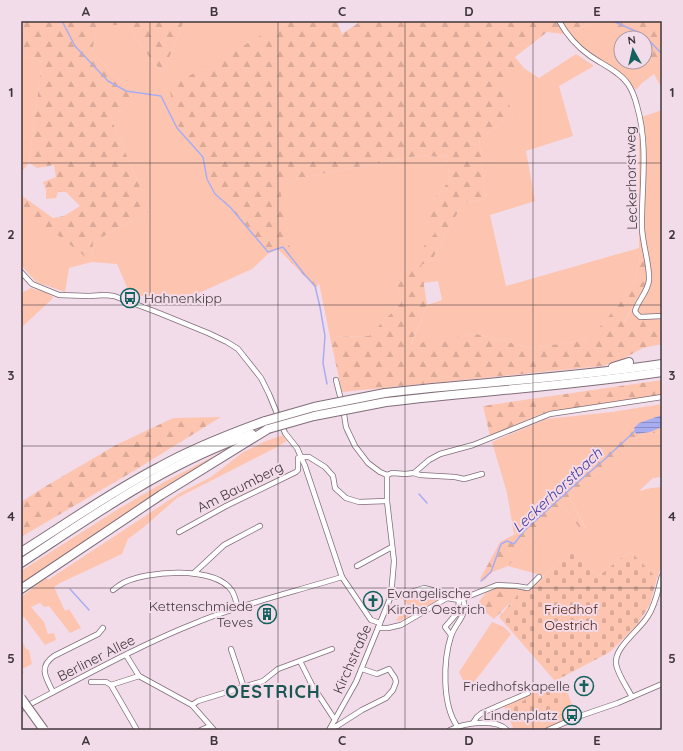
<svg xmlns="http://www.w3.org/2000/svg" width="683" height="751" font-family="Quicksand,sans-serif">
	<defs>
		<pattern id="forest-firs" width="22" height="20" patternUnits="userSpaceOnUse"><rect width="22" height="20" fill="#fdc4af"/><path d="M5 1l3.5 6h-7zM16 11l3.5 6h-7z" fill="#daa997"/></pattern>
		<pattern id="cemetery-stones" width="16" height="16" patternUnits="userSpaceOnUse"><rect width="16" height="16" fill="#fdc4af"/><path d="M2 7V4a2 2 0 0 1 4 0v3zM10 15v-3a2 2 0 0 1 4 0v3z" fill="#daa997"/></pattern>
		<pattern id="water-rules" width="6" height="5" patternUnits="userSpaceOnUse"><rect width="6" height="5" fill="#a8adf2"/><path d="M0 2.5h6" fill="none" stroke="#8a8ec5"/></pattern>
	</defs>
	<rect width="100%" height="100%" fill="#f3dcea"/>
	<!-- green -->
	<g fill="#fdc4af" fill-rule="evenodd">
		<path d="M184,21h108l-21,9 -93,96 27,31 2,19 10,20 22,21 29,37 -16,15 -53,24 -47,6 -23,-7 -12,-28 -25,-2 -23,6 -4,24 -29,-10 -15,-17v-46l29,9 42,33 1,-19 57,-31 -40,-95 35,-19 -26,-17 -27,-29 4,-21 16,-5h16l14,23 21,25z"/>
		<path d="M597,21h10l20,17h-6v24h24v-9l17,14v22l-8,-15 -12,9 -6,7 -18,-19 -33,-22 -17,-17z"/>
		<path d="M21,54l21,8 -13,101 -8,9z"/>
		<path d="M576,54l18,12 -35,20 14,50 -47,15 9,50 -45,14 16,71 133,-38v-130l23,-8v209l-38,4 22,-39v-14l-3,-16 -3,1c-1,9 -2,19 -6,27 -12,21 -31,40 -45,58l-59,8 -33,-9 -21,-5 -65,11 16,-40 15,-5 -4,-19 -15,2 -3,-18 12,-5 31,-57 23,-4 -7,-60 34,-23 -12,-32 23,-16 15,10z"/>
		<path d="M422,155l16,2 8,-2 4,25 -29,35 15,18 -40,47 5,23 -32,33 -39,1 -11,-54 -36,-45 6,-3 -11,-50 27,-8z"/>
		<path d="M31,288l16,5 6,4 -1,2 -31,29v-35z"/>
		<path d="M662,404v14l-50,20 -16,21 -82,75 -7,-41 -15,-51 54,-23 66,-7z"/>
		<path d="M662,432v45l-9,1 -14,13 12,-3 11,-1v78l-5,13 -27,-27 -31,25 -28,-25 -27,25 -36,-10 55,-61 18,25 5,-1 -17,-32 22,-20 21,-11 27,-31z"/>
		<path d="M283,435l4,6 -12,7 -98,50 -33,29 -16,12 -6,15 -62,29 -6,4 11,24 4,-2 12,19 -11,5 -21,-27 -5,1 -4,-4 -9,4 13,15 4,12 6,-1 2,7 -11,5 -21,-28 -3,1v-21l25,-19 2,2 132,-87 31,-16 31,-24 24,-12z"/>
		<path d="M230,449l-209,135v-13l94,-60 51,-30 56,-29z"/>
		<path d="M426,590l15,8 -41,23 -4,-1 5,-6 7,-4c2,-6 -4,-9 -8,-13z"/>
		<path d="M492,622l12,5 7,7 -36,47 -8,7 -8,-16z"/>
		<path d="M21,639l5,10 3,1 3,14 -10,5 2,4 -3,1z"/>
		<path d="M560,682h4l8,23 7,11 -32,14h-33l-11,-26zM559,685l2,5 1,22 -51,2z"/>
	</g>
	<!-- forest -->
	<g fill="url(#forest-firs)">
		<path d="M23,21h161l-21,52 -21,-25 -14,-23h-16l-16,6 -4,20 27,29 26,17 -35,19 40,95 -57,31 -1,20 -42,-33 -29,-10v-24l32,23 11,-2 16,-10 -14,-14h-8l-2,6 -10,1v-9l-3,-8 13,-5 -2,-12 -17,3 -8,-5 13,-101 -21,-8z"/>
		<path d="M292,21h45l5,13 19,-13h196l7,13 -17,-2 -32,25 9,11 -22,16 11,32 -34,23 7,60 -23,4 -31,57 -11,5 6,40 -16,39 65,-10 21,5 33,9 58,-8c15,-17 35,-39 46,-58 4,-8 5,-18 6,-27l3,-1 3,16v14l-22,38 38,-3v25l-19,4 -24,13 -17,5 -260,26 -12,-55 39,-1 32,-33 -5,-23 39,-47 -14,-18 29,-35 -4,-25 -8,2 -16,-2 -117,22 -26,8 10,50 -6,3 36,45 -3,5 -38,-39 -10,5 -29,-37 -22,-21 -10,-20 -2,-19 -27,-31 -9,-39 102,-57z"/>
		<path d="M562,21h35l-29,11z"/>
		<path d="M607,21h55v46l-17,-14v-15h-18z"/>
		<path d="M662,380v15l-121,19 -51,22 -7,-30z"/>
		<path d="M221,417l-89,55 -111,65v-35l25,-16 70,-41 57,-27z"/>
		<path d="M662,418v14l-23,3 -27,31 -21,11 -22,20 17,33h-5l-18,-25 -55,61 -16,6 -8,9 -4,-2 20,-37 15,-8 81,-75 16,-21 15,-10z"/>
		<path d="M498,587l25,3 -29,29 -18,-14 10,-12z"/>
	</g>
	<!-- cemetery -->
	<g fill="url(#cemetery-stones)">
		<path d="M571,551l28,25 31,-25 27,27 -7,26 -13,21 -27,27 -55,29 -56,-64 22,-26 23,-15z"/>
		<path d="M555,685h4l2,5 1,22 -51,2 -1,-4 19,-13z"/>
	</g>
	<!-- water -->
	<path fill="url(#water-rules)" d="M662,415v12l-12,5 -14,2 -2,-6 5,-5z"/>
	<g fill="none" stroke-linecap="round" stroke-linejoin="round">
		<!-- stream -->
		<g stroke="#a8adf2" stroke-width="1.5">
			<path d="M62,21l13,25 33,35 18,10 35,5 16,32 26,29 4,22 8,15 15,13 38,45 15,-5 22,28 10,11 5,21 5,29 -2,27 4,21"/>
			<path d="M577,21l4,1 6,-1"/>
			<path d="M613,21l31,14 18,19"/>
			<path d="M345,431l8,16"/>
			<path d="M419,494l8,9"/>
			<path d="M481,581l10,-9 10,-28 6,-3 7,3 11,-14 53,-48 26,-22 31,-29"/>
			<path d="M70,589l19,21"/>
		</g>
		<defs>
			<g id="minor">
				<path d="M559,21c8,14 17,25 30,34 12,9 30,16 39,29 4,6 7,14 9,22 12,41 4,82 5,123 1,17 8,37 7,51 -1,12 -11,20 -14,31l1,2 4,4 22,-1"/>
				<path d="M21,272l11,12 27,11 30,1 16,-1 9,1 45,17 49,20 19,9 11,7 23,29 8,16 16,39 12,15 8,18 37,111 29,43 9,3"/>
				<path d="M336,380l7,28 3,19 9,19 13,17 12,9 7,3"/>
				<path d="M301,457h8l16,10 8,9 2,12 11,10 13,4 28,-1"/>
				<path d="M414,473l6,2 35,2 9,2 18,-5"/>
				<path d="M387,475l5,-2 13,1 9,-1 15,-13 11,-6 33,-9 77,-31 112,-17"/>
				<path d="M179,532l47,-26 70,-34 2,-2v-12l3,-1"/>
				<path d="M357,566l35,-19"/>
				<path d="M194,573l30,-28 36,-19"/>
				<path d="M113,590c3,-2 6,-5 10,-7 23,-12 92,-18 109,8 3,5 4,11 6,17"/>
				<path d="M391,596l4,1 29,-9 8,2 15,8 12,2 38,-15 19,1 12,2 11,-11"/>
				<path d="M378,628h10l13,-3 46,-27"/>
				<path d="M451,635l-6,-8 13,-15 1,-12"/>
				<path d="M231,649l13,39"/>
				<path d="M126,655l13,21 53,29 22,25"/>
				<path d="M300,661l12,24 23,35"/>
				<path d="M91,682h15l5,3 26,45"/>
				<path d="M111,685l28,-9"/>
				<path d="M53,692c-7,-14 -15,-25 1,-36l44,-22 5,-6"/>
				<path d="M632,697c-5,-10 -14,-22 -16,-33 -2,-17 24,-34 32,-48 8,-12 10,-27 14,-40"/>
				<path d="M192,705l6,-4 65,-20 15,-12 54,-20"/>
				<path d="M21,709c58,-30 116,-63 177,-87 47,-19 96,-30 144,-45"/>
				<path d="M473,723l4,-6 5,-4 46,-20"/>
				<path d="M457,726c-15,-22 -14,-65 -6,-90 5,-15 17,-19 12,-37"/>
				<path d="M331,728l6,-2 25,-16 24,-12 7,-8 3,-8 -1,-4 -6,-9 -12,5 -15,-5"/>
				<path d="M201,730l9,-4"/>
				<path d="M329,730l27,-48 35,-86 3,-35 -7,-60v-26"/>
				<path d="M450,730c14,-7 46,-12 57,0"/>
				<path d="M548,730l32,-14 38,-13 44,-19"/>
			</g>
			<g id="motorway">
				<path d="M613,367l16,-5"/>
				<path d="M385,393c93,-11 185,-15 277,-29"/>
				<path d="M386,402c92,-11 184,-16 276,-30"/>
				<path d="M21,552c46,-29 90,-60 138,-85 34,-19 70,-33 106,-46"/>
				<path d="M21,563c73,-48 147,-101 231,-129"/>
				<path d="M21,589l140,-94 107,-66"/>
			</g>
		</defs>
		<!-- minor casing -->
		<use href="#minor" stroke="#816d79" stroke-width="6"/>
		<!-- motorway casing -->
		<use href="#motorway" stroke="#816d79" stroke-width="10"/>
		<!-- minor -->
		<use href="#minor" stroke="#fff" stroke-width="4.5"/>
		<!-- motorway -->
		<use href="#motorway" stroke="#fff" stroke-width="8"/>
		<defs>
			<g id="motorway-bridge">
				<path d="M265,421l49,-14 71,-14"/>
				<path d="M268,429l46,-13 72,-14"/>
				<path d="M21,698l23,32"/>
			</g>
		</defs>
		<!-- motorway-bridge casing -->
		<use href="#motorway-bridge" stroke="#816d79" stroke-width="10" stroke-linecap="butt"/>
		<!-- motorway-bridge -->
		<use href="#motorway-bridge" stroke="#fff" stroke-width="8"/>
	</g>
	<!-- grid -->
	<path fill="none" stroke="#3f363b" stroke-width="1" stroke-opacity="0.55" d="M150,21v709M278,21v709M405,21v709M533,21v709M21,163h641M21,305h641M21,446h641M21,588h641"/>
	<!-- icons -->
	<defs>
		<symbol id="bus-ring" viewBox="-11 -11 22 22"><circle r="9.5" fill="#f3dcea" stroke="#13625e" stroke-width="1.5"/><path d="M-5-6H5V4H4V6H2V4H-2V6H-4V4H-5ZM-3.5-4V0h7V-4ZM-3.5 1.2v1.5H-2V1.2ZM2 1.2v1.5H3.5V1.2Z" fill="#13625e"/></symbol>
		<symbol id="church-ring" viewBox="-11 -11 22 22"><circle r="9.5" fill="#f3dcea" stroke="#13625e" stroke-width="1.5"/><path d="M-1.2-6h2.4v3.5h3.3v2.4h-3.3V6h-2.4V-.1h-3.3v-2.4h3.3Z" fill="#13625e"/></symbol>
		<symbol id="building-ring" viewBox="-11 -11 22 22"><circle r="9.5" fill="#f3dcea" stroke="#13625e" stroke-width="1.5"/><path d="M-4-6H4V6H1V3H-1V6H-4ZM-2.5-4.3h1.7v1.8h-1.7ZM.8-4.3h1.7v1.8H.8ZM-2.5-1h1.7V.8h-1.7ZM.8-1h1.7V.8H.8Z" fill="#13625e"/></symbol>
	</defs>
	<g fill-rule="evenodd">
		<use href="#bus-ring" x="119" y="287" width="22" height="22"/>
		<use href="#church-ring" x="362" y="590" width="22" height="22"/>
		<use href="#building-ring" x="256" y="603" width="22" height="22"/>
		<use href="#church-ring" x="573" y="675" width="22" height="22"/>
		<use href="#bus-ring" x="561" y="704" width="22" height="22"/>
	</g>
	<g text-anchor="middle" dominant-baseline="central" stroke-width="4" stroke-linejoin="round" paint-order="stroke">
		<!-- street labels -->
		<g font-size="14" fill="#3f363b" stroke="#f3dcea">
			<text transform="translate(631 178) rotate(-91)">Leckerhorstweg</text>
			<text transform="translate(240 487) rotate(-27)">Am Baumberg</text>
			<text transform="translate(96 658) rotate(-27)">Berliner Allee</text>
			<text transform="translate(352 659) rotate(-66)">Kirchstraße</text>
		</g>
		<!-- poi labels -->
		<g font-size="14" fill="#3f363b" stroke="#f3dcea" text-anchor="end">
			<text x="144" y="298" text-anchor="start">Hahnenkipp</text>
			<text x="387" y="593" text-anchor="start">Evangelische<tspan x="387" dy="16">Kirche Oestrich</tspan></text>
			<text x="253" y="606">Kettenschmiede<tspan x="253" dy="16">Teves</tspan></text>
			<text x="570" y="686">Friedhofskapelle</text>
			<text x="558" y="715">Lindenplatz</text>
		</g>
		<!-- park labels -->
		<g font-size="14" fill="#531a02" stroke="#f3dcea">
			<text x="571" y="609">Friedhof<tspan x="571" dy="16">Oestrich</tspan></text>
		</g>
		<!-- water labels -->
		<g font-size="15" font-style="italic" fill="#423b9d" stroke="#f3dcea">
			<text transform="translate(557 490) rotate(-43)">Leckerhorstbach</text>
		</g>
		<!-- district labels -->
		<g font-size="18" font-weight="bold" letter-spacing="1" fill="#1b5653" stroke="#f3dcea">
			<text x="273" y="691">OESTRICH</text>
		</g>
	</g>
	<!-- border -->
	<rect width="683" height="751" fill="none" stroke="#f3dcea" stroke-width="44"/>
	<!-- north arrow -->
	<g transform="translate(633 50) rotate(352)"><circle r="19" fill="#f3dcea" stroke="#ab9aa4"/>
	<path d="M0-3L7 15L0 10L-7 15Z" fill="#13625e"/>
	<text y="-6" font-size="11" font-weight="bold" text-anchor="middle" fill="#3f363b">N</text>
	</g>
	<rect x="22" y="22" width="639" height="707" fill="none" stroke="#3f363b" stroke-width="1.5"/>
	<g font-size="13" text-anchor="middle" font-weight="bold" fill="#3f363b">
		<text x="86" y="16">A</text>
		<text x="214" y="16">B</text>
		<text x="342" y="16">C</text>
		<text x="469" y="16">D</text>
		<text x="597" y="16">E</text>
		<text x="11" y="97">1</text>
		<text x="672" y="97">1</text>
		<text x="11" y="239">2</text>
		<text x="672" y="239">2</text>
		<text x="11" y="380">3</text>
		<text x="672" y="380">3</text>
		<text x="11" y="521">4</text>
		<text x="672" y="521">4</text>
		<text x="11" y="663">5</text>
		<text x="672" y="663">5</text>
		<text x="86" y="745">A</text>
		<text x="214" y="745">B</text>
		<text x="342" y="745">C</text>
		<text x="469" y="745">D</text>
		<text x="597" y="745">E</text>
	</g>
</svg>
